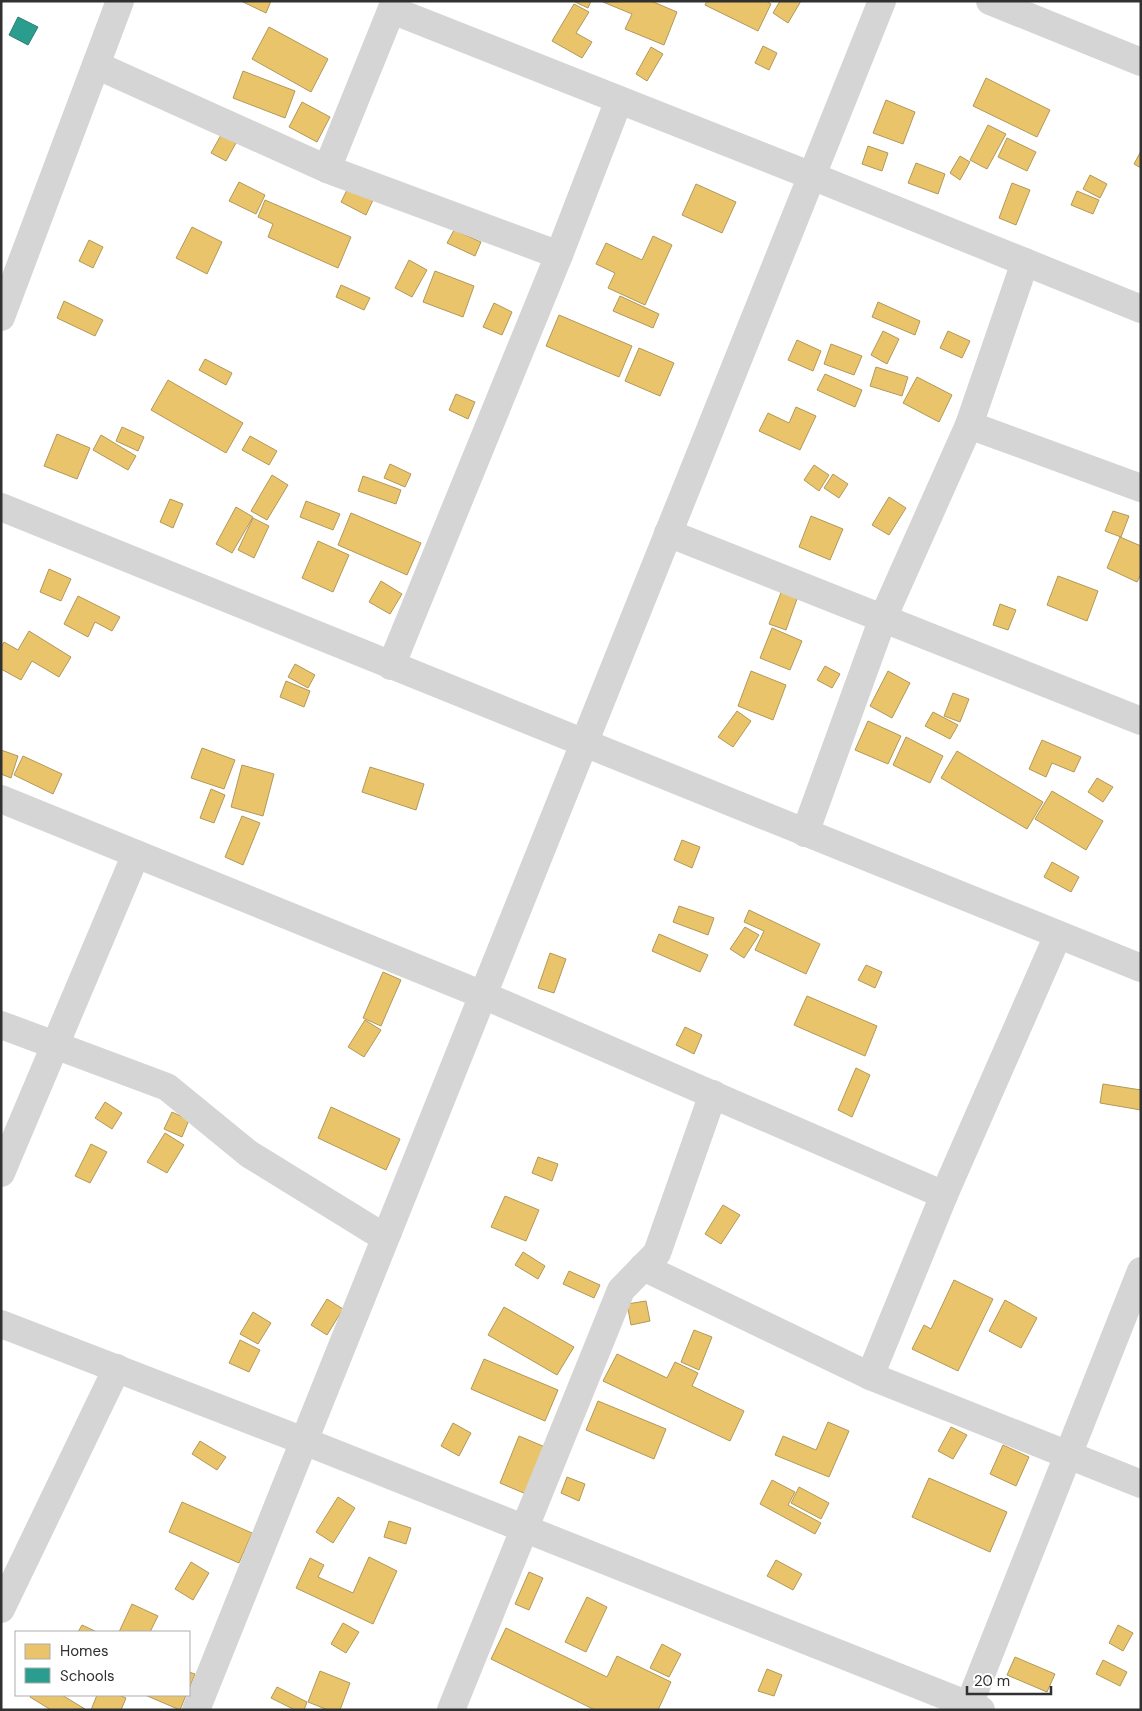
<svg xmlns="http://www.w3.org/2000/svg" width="1142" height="1711" font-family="'DM Sans',sans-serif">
	<rect width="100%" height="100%" fill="#fff"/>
	<!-- homes -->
	<g fill="#e9c46a" stroke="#b29859">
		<path d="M241,1h30l-5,12z"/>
		<path d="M573,1h18l-3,7z"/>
		<path d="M651,1l26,11 -13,33 -39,-16 7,-15 -29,-12z"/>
		<path d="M707,1h59l5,3 -13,27 -53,-26z"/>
		<path d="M780,1h21l-13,22 -15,-10z"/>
		<path d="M574,4l15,8 -13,21 16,9 -10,16 -30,-17z"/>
		<path d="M269,27l59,32 -17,33 -59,-33z"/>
		<path d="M763,46l14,7 -8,17 -14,-7z"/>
		<path d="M651,47l12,7 -16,27 -11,-7z"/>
		<path d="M243,71l52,20 -10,27 -52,-20z"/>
		<path d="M986,78l64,32 -13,27 -64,-31z"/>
		<path d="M886,100l29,12 -12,32 -30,-11z"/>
		<path d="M302,102l28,15 -13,25 -28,-15z"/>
		<path d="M988,125l18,9 -19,35 -17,-9z"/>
		<path d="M221,135l15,8 -10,18 -15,-8z"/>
		<path d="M1007,138l29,14 -9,19 -29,-14z"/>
		<path d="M868,146l20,7 -6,18 -20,-7z"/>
		<path d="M1141,151v17l-7,-4z"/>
		<path d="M960,156l10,6 -10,18 -10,-7z"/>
		<path d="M916,163l29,11 -7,20 -30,-11z"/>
		<path d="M1090,175l17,9 -7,14 -17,-9z"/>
		<path d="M239,182l26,13 -9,19 -27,-13z"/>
		<path d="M1012,183l18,7 -14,35 -17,-7z"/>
		<path d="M696,184l40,18 -14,31 -40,-18z"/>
		<path d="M348,188l25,12 -7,15 -25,-13z"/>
		<path d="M1077,191l22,9 -6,14 -22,-9z"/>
		<path d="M265,200l86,37 -13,31 -70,-31 5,-13 -15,-7z"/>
		<path d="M192,227l30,15 -15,32 -31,-16z"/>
		<path d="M454,230l27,12 -6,14 -28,-13z"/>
		<path d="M653,236l19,9 -27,60 -37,-17 7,-15 -19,-9 10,-21 36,17z"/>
		<path d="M89,240l14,7 -10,21 -14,-7z"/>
		<path d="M409,260l18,10 -15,27 -17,-9z"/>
		<path d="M435,271l39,15 -11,31 -40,-15z"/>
		<path d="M341,285l29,13 -6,12 -28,-13z"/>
		<path d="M620,296l39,18 -6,14 -40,-17z"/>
		<path d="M64,301l39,19 -8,16 -38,-18z"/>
		<path d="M878,302l42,19 -5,14 -43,-18z"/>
		<path d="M494,303l18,9 -10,23 -19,-8z"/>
		<path d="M559,315l73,31 -13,31 -73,-31z"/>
		<path d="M883,331l16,8 -12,25 -16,-9z"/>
		<path d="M948,331l22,10 -8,17 -22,-10z"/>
		<path d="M797,340l24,11 -8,20 -25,-11z"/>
		<path d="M831,344l31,12 -8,19 -30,-11z"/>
		<path d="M639,348l35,15 -14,33 -35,-15z"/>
		<path d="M205,359l27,14 -6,12 -27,-15z"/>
		<path d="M876,367l32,10 -6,19 -32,-10z"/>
		<path d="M825,374l37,16 -7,17 -38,-17z"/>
		<path d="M917,377l35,18 -13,27 -36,-19z"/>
		<path d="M168,380l75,43 -17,30 -75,-43z"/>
		<path d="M456,394l19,8 -7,17 -19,-9z"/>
		<path d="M796,407l20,9 -16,34 -41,-19 9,-18 21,10z"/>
		<path d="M122,427l22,10 -6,14 -22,-10z"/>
		<path d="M57,434l33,14 -13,31 -33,-13z"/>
		<path d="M101,435l35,21 -8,14 -35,-20z"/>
		<path d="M250,436l27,15 -8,14 -27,-15z"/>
		<path d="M390,464l21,10 -6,13 -21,-9z"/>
		<path d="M814,465l15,10 -10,16 -15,-11z"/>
		<path d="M833,474l15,10 -9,14 -15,-10z"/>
		<path d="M272,475l16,10 -21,35 -16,-9z"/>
		<path d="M363,476l38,14 -5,14 -38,-13z"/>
		<path d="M889,497l17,11 -17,27 -17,-10z"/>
		<path d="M170,499l13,5 -10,24 -13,-6z"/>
		<path d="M306,501l34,13 -7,16 -33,-13z"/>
		<path d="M236,507l17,10 -21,36 -16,-9z"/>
		<path d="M1113,511l16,5 -8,21 -16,-6z"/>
		<path d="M351,513l70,30 -14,32 -69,-30z"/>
		<path d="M811,516l32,13 -13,31 -31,-13z"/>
		<path d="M253,518l16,8 -15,32 -16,-8z"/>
		<path d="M1120,537l21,9v28l-4,8 -30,-14z"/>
		<path d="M318,541l31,14 -16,37 -31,-14z"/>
		<path d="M49,569l22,10 -10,22 -21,-9z"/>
		<path d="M1058,576l40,15 -11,30 -40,-16z"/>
		<path d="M381,581l21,13 -12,20 -21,-12z"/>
		<path d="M782,590l16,6 -12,34 -17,-6z"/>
		<path d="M78,596l42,21 -8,14 -17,-9 -7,15 -24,-13z"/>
		<path d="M1000,604l16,6 -8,20 -15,-5z"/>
		<path d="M772,628l30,13 -12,29 -30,-12z"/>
		<path d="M29,631l42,26 -12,20 -27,-16 -11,19 -20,-11v-21l3,-6 14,8z"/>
		<path d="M295,664l20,11 -7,13 -20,-11z"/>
		<path d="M825,666l15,8 -8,14 -15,-8z"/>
		<path d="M751,671l35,14 -13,35 -35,-14z"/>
		<path d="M888,671l22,12 -18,35 -22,-12z"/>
		<path d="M286,681l24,10 -6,16 -24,-10z"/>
		<path d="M953,693l16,6 -9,23 -16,-6z"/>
		<path d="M737,711l14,10 -18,26 -15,-10z"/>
		<path d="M933,712l25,13 -8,14 -25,-13z"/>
		<path d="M868,721l33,15 -13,28 -33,-14z"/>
		<path d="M906,737l37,19 -13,27 -37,-18z"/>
		<path d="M1042,740l39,17 -7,15 -22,-9 -6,14 -17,-8z"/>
		<path d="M202,748l33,12 -11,29 -33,-11z"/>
		<path d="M1,750l17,6 -7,22 -10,-4z"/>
		<path d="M957,751l86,51 -16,27 -86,-51z"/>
		<path d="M23,756l39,18 -9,20 -39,-19z"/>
		<path d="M242,765l32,9 -11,42 -32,-9z"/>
		<path d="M370,767l54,17 -8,26 -54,-18z"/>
		<path d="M1097,778l16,9 -10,15 -15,-10z"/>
		<path d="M211,789l14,6 -11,28 -14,-5z"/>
		<path d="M1052,791l51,30 -17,29 -51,-31z"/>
		<path d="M242,816l18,7 -17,42 -18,-8z"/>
		<path d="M682,840l18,7 -8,21 -18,-8z"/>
		<path d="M1052,862l27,15 -8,15 -27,-15z"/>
		<path d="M679,906l35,12 -6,17 -35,-13z"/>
		<path d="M749,910l71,34 -14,30 -51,-24 9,-19 -20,-9z"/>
		<path d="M745,927l14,8 -15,23 -14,-9z"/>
		<path d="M659,934l49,21 -8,17 -48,-21z"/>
		<path d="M550,953l16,6 -12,34 -16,-5z"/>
		<path d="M866,965l16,7 -7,16 -17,-8z"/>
		<path d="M383,972l18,8 -20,46 -18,-8z"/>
		<path d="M807,996l70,30 -12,30 -71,-31z"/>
		<path d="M365,1020l16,10 -17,27 -16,-10z"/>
		<path d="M685,1027l17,8 -8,19 -18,-9z"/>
		<path d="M856,1068l14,7 -18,42 -14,-7z"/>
		<path d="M1103,1084l38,6v20l-41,-7z"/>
		<path d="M105,1102l17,11 -10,16 -17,-11z"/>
		<path d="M331,1107l69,32 -14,31 -68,-32z"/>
		<path d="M172,1112l17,8 -7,17 -18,-8z"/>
		<path d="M165,1133l19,12 -17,28 -20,-11z"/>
		<path d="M91,1144l16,8 -17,31 -15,-7z"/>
		<path d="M538,1157l20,7 -6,17 -20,-8z"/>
		<path d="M505,1196l34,14 -13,31 -35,-14z"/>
		<path d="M723,1205l17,10 -19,29 -16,-10z"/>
		<path d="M523,1252l22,14 -7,13 -23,-14z"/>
		<path d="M569,1271l31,14 -6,13 -31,-14z"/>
		<path d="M954,1280l39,19 -35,72 -46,-22 12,-24 7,4z"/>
		<path d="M327,1299l16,10 -16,26 -16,-10z"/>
		<path d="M1005,1300l32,18 -16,30 -32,-17z"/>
		<path d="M646,1301l4,20 -19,4 -4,-21z"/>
		<path d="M504,1307l70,40 -17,28 -69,-40z"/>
		<path d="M253,1312l18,11 -13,21 -18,-10z"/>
		<path d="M694,1330l18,7 -13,33 -18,-8z"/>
		<path d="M240,1340l20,10 -11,22 -20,-9z"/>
		<path d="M617,1354l50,24 8,-16 23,11 -6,13 52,25 -14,30 -127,-60z"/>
		<path d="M484,1359l74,31 -13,31 -74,-32z"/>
		<path d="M598,1401l68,28 -12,30 -68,-29z"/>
		<path d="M828,1422l21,9 -20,46 -54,-22 8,-19 33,14z"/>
		<path d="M453,1423l18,10 -12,23 -18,-10z"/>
		<path d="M951,1427l16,8 -14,24 -15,-8z"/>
		<path d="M519,1436l26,11 -19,47 -26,-11z"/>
		<path d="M200,1441l26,16 -9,13 -25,-16z"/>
		<path d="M1003,1445l26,12 -13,29 -26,-12z"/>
		<path d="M567,1477l18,7 -6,17 -18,-8z"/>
		<path d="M929,1478l78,34 -17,40 -78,-35z"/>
		<path d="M772,1480l23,12 -7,13 33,18 -6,11 -55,-30z"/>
		<path d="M799,1487l30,16 -8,16 -30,-16z"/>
		<path d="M338,1497l17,11 -22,35 -17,-11z"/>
		<path d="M182,1502l70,31 -13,30 -70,-31z"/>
		<path d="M389,1521l22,7 -5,16 -22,-7z"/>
		<path d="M369,1557l28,14 -24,53 -77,-36 14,-30 14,7 -6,12 35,16z"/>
		<path d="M776,1560l26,14 -9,16 -26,-14z"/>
		<path d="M191,1562l18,11 -16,27 -18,-11z"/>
		<path d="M529,1572l14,6 -14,32 -14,-6z"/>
		<path d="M587,1597l20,10 -21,45 -21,-10z"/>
		<path d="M132,1604l26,12 -8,16h-31z"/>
		<path d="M343,1623l16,9 -13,21 -15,-9z"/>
		<path d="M82,1625l15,7h-19z"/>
		<path d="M1118,1625l15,8 -10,18 -14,-8z"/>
		<path d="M506,1628l101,49 10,-21 54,26 -13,28h-63l-104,-51z"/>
		<path d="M662,1644l19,10 -12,23 -19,-9z"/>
		<path d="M1015,1657l40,17 -8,18 -40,-17z"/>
		<path d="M1103,1660l24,12 -7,14 -24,-12z"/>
		<path d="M767,1669l15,6 -8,21 -16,-5z"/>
		<path d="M320,1671l30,12 -10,27h-12l-20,-8z"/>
		<path d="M189,1672l6,2 -6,15z"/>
		<path d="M277,1687l30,15 -3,8h-9l-24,-12z"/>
		<path d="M31,1695h31l23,14 -34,1 -21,-13z"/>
		<path d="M97,1695h22l7,3 -5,12h-30z"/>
		<path d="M145,1695h41l-6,15z"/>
	</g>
	<!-- schools -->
	<path fill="#2a9d8f" stroke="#2c7d73" d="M18,17l20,10 -10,18 -19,-10z"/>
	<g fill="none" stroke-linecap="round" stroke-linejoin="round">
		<!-- minor -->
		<g stroke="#d5d5d5" stroke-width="28">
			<path d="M392,10l420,166 329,133"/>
			<path d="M96,65l231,104 232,86"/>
			<path d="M327,169l68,-168"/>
			<path d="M1,317l119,-316"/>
			<path d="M969,425l172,63"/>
			<path d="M1,507l1140,461"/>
			<path d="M668,533l473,188"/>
			<path d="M391,666l168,-411 60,-155"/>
			<path d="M1,799l482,196 461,200"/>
			<path d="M805,833l78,-215 86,-193 56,-163"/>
			<path d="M1,1025l166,62 82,67 125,77 14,1"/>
			<path d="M1,1173l135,-319"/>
			<path d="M643,1267l227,109 271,108"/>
			<path d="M1,1324l303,117 677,269"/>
			<path d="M870,1376l74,-181 114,-260"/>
			<path d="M1,1609l116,-241"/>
			<path d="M196,1710l686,-1709"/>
			<path d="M451,1710l170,-420 36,-37 56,-159"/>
			<path d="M967,1710l174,-439"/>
		</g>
		<!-- tertiary -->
		<path stroke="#d5d5d5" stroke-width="28" d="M990,1l151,61"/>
	</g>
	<!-- border -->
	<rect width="1142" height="1711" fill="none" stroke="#313131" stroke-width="5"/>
	<!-- legend -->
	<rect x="15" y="1631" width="175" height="65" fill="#ffffff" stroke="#adadad"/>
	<rect x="25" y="1644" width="25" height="15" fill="#e9c46a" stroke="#adadad"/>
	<text x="60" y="1656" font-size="15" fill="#313131">Homes</text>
	<rect x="25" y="1668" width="25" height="15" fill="#2a9d8f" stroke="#adadad"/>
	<text x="60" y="1681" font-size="15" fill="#313131">Schools</text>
	<!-- scale -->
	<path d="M967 1686v8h84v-8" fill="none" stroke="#313131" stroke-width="2.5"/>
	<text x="974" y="1686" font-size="15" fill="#313131" stroke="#ffffff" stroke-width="4" paint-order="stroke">20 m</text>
</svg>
